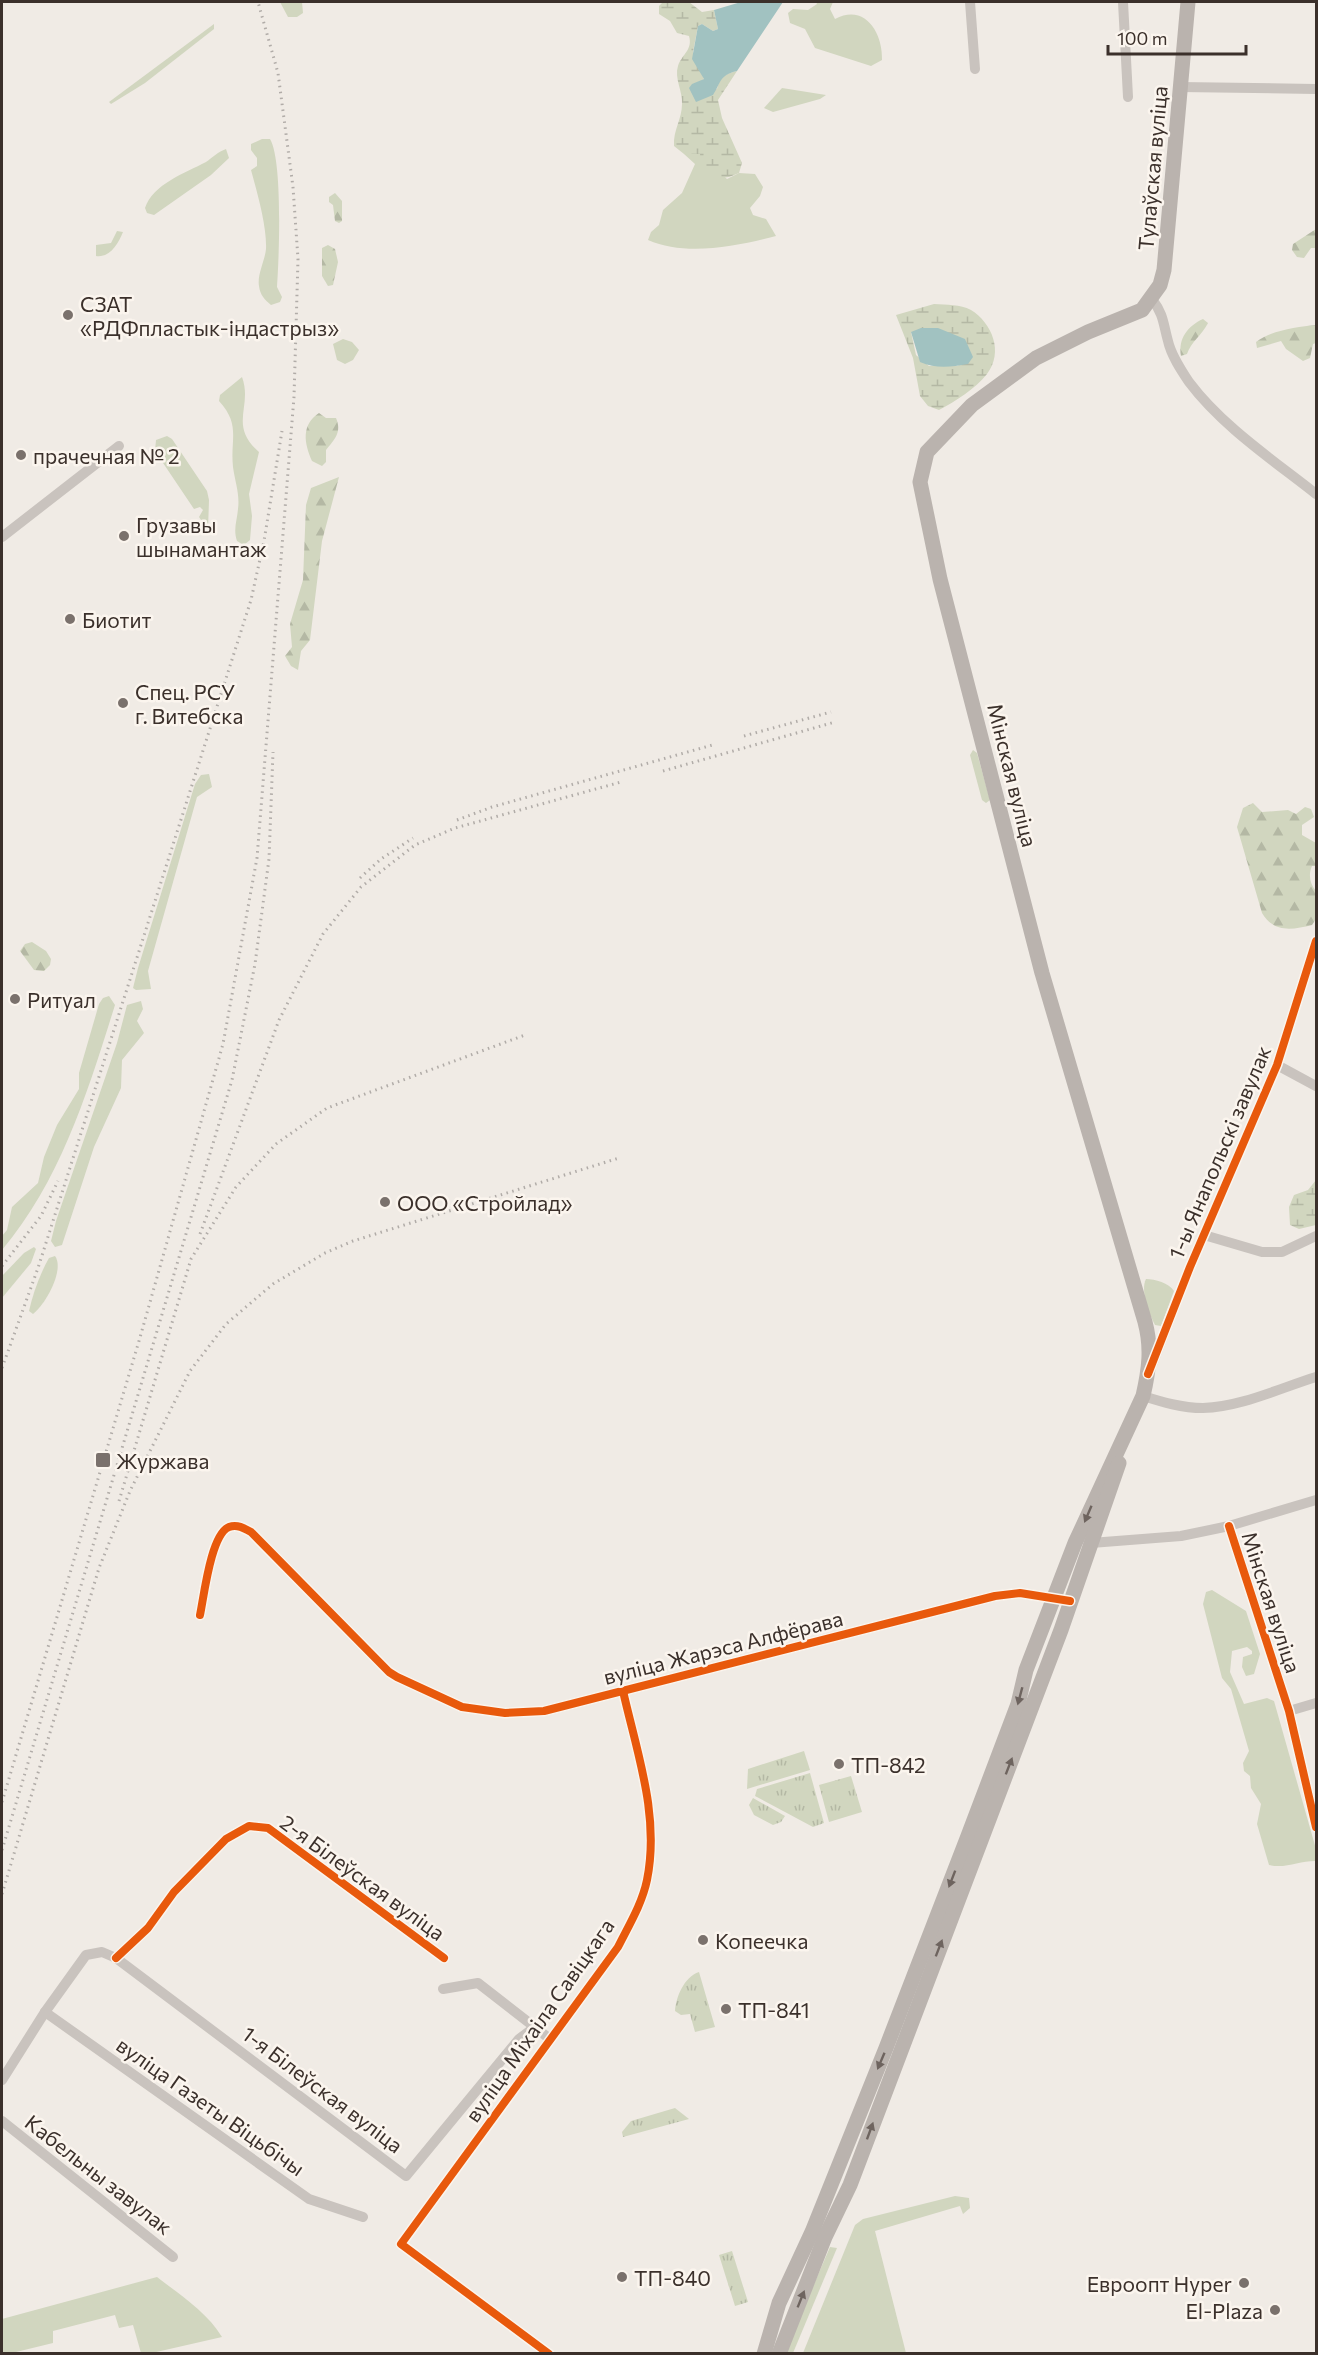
<svg xmlns="http://www.w3.org/2000/svg" width="1318" height="2355" font-family="Commissioner,sans-serif">
	<defs>
		<pattern id="forest-firs" width="22" height="20" patternUnits="userSpaceOnUse" patternTransform="scale(1.5)"><rect width="22" height="20" fill="#d1d6bf"/><path d="M5 1l3.5 6h-7zM16 11l3.5 6h-7z" fill="#b4b8a4"/></pattern>
		<pattern id="wetland-marsh" width="20" height="14" patternUnits="userSpaceOnUse" patternTransform="scale(1.5)"><rect width="20" height="14" fill="#d1d6bf"/><path d="M1 5h8M5 5V1M11 12h8M15 12V8" fill="none" stroke="#b4b8a4"/></pattern>
		<pattern id="park-tufts" width="24" height="20" patternUnits="userSpaceOnUse" patternTransform="scale(1.5)"><rect width="24" height="20" fill="#d1d6bf"/><path d="M3 7l-1-3M5 7V3M7 7l1-3M15 17l-1-3M17 17v-4M19 17l1-3" fill="none" stroke="#b4b8a4"/></pattern>
	</defs>
	<rect width="100%" height="100%" fill="#f0ebe5"/>
	<!-- grass -->
	<g fill="#d1d6bf">
		<path d="M280,2h22l1,11 -6,4h-9z"/>
		<path d="M816,2h17l-3,7 5,10c30,-16 48,14 47,41l-11,6 -56,-18 -10,-19 -15,-6 -2,-10 5,-4 15,1 9,-6z"/>
		<path d="M214,24v5l-69,54 -34,21 -2,-2z"/>
		<path d="M782,88l44,7 -6,4 -47,13 -9,-4z"/>
		<path d="M262,139h8c13,22 9,119 7,148l5,10 -2,5 -9,3c-6,-5 -11,-10 -12,-19 -2,-11 6,-26 7,-37 1,-23 -9,-57 -15,-79l6,-4v-8l-6,-8v-6z"/>
		<path d="M226,149l3,9 -18,17 -57,40 -7,-2 -2,-5c8,-24 40,-35 61,-46 7,-5 12,-10 20,-13z"/>
		<path d="M684,154h16l27,25 12,-6 16,1 8,13 -3,9 -10,12 3,7 13,4 10,17c-38,10 -90,21 -128,4l3,-8 8,-7 4,-15 19,-17 13,-29z"/>
		<path d="M117,231l6,1c-5,12 -13,26 -27,24v-11l15,-2z"/>
		<path d="M343,339l9,3 7,8 -6,10 -8,4 -8,-4 -4,-16z"/>
		<path d="M242,377c11,30 -14,48 17,75l-10,42 3,22 -2,24 -6,5 -7,-4c-4,-12 0,-20 1,-32 2,-15 -3,-27 -5,-42 -3,-28 8,-42 -14,-66l1,-6z"/>
		<path d="M167,436l5,3 35,52 2,9 -1,30 -9,-13 4,-7 -3,-3 -6,2 -39,-58 1,-11z"/>
		<path d="M973,750l4,3 13,47 -4,3 -4,-3 -12,-45z"/>
		<path d="M209,774l3,13 -15,10 -49,174 3,18 -15,1 -3,-2 5,-20 57,-184 6,-9z"/>
		<path d="M109,996l6,9c-27,86 -54,175 -113,245v-14l5,-6 5,-23 26,-24 6,-26 13,-32 22,-36v-16l20,-69 4,-6z"/>
		<path d="M141,1001l2,8 -6,12 7,12 -22,27 -1,28 -27,59 -32,98 -7,2 -4,-6 5,-20 61,-178 10,-38z"/>
		<path d="M34,1247l2,2 -5,14 -29,35v-22l22,-23z"/>
		<path d="M55,1256c10,14 -10,49 -22,58l-4,-3c4,-18 11,-37 20,-53z"/>
		<path d="M1146,1279c9,0 23,4 28,12l-13,35 -6,-1c-6,-11 -15,-35 -9,-46z"/>
		<path d="M1212,1590l34,21 14,43 -6,20 -8,2 -4,-9 1,-10 9,-3v-3l-5,-4 -15,4 -2,21 14,32 23,-6 7,3 42,148v16l-1,-4c-16,0 -30,8 -46,4l-12,-41 4,-20 -10,-16 -1,-12 -6,-5 -1,-8 6,-12 -18,-62 -9,-11 -19,-74 3,-12z"/>
		<path d="M955,2196l14,2 1,10 -7,6 -3,-8 -85,25 31,122h-103l52,-128 8,-6z"/>
		<path d="M830,2247l7,1 -44,105 -9,1z"/>
		<path d="M157,2277c23,18 50,35 65,60l-70,16h-11l-8,-28 -14,3 -4,-13 -62,16v12l-41,10h-10v-34z"/>
	</g>
	<!-- forest -->
	<g fill="url(#forest-firs)">
		<path d="M335,193l7,8v20l-3,2 -4,-2 -2,-16 -4,-3v-5z"/>
		<path d="M1316,229v19h-5l-7,10 -7,-1 -5,-7 1,-6z"/>
		<path d="M328,245l7,4 3,13 -5,23 -5,1 -6,-10v-28z"/>
		<path d="M1203,319l5,4c-6,12 -17,19 -21,31l-6,2c-3,-18 7,-30 22,-37z"/>
		<path d="M1316,325v18l-3,1 -3,14 -7,3 -17,-12 -5,-8 -24,7 -1,-6c16,-12 41,-15 60,-17z"/>
		<path d="M319,413l7,5h10c6,14 -1,21 -10,32v12l-4,4 -10,-5c-8,-18 -11,-36 7,-48z"/>
		<path d="M339,477l-17,64 -12,99 -9,11 -3,19 -7,-4 -6,-10 7,-9 -2,-23 13,-44 3,-75 5,-17z"/>
		<path d="M1253,803l9,9 26,-2 8,4 9,-7 6,2 3,8 -12,8v10l14,8v23h-4c-4,9 -2,18 4,25v28l-4,6c-20,5 -38,8 -50,-12l-25,-86 6,-19z"/>
		<path d="M32,942l14,9 5,8 -1,6 -6,6 -10,-1 -14,-19 5,-7z"/>
	</g>
	<!-- wetland -->
	<g fill="url(#wetland-marsh)" fill-rule="evenodd">
		<path d="M663,2h26l13,10 12,-2 4,19 -5,2 -11,-7 -4,2 -5,26 11,27 -5,3 18,7c3,-12 7,-15 20,-18l-19,29 4,18 20,45 -3,10c-15,7 -23,7 -37,-3l-2,-16h-16l-10,-8c-1,-16 8,-27 8,-42 1,-12 -8,-26 -4,-38 4,-12 15,-16 11,-30l-12,-3 -7,-12 -11,-7v-8z"/>
		<path d="M934,304c13,1 26,0 37,6 21,13 33,42 16,64 -12,15 -31,27 -48,36l-11,-4 -8,-10 -7,-38 -17,-43zM911,332l48,34h-30l-13,-11z"/>
		<path d="M1316,1180v45l-17,4 -9,-4 -1,-18 5,-12 14,-5z"/>
	</g>
	<!-- park -->
	<g fill="url(#park-tufts)">
		<path d="M804,1751l6,19 -63,19 1,-20z"/>
		<path d="M810,1773l14,50 -11,4 -58,-31 2,-7z"/>
		<path d="M851,1776l11,36 -33,10 -10,-37z"/>
		<path d="M753,1798l32,18 -4,6 -8,3 -19,-10 -5,-10z"/>
		<path d="M699,1972l16,55 -20,5 -5,-18 -9,1 -6,-4c1,-14 9,-34 24,-39z"/>
		<path d="M675,2108l14,11 -66,18 -1,-5 9,-11z"/>
		<path d="M732,2251l16,51 -13,4 -16,-51z"/>
	</g>
	<!-- water -->
	<g fill="#a1c2c1">
		<path d="M741,2h42l-46,69c-18,4 -16,12 -24,24l-17,7 -7,-14 3,-4 12,-5 -12,-20 6,-33 4,-2 11,7 5,-2 -4,-19z"/>
		<path d="M921,328h17l27,11 8,18 -5,7c-17,3 -32,5 -48,-2l-9,-30z"/>
	</g>
	<g fill="none" stroke-linecap="round" stroke-linejoin="round">
		<!-- street -->
		<g stroke="#c9c3be" stroke-width="10">
			<path d="M970,2l5,67"/>
			<path d="M1123,2l5,95"/>
			<path d="M1180,87l136,2"/>
			<path d="M1152,299c12,16 11,24 16,42 3,14 13,29 21,41 33,44 84,78 127,112"/>
			<path d="M2,537l117,-91"/>
			<path d="M1277,1065l39,21"/>
			<path d="M1204,1235l58,17h20l34,-16"/>
			<path d="M1152,1365l38,-98 87,-202 39,-124"/>
			<path d="M1143,1396c19,6 39,12 60,12 38,-1 77,-20 113,-31"/>
			<path d="M1229,1526l60,185 27,116"/>
			<path d="M1091,1543l90,-7 48,-10 87,-26"/>
			<path d="M200,1615c4,-19 11,-81 29,-88 8,-3 15,1 22,5l138,140 8,5 65,30 43,6 39,-2 451,-115 25,-3 50,8"/>
			<path d="M1289,1711l27,-8"/>
			<path d="M116,1958l32,-30 26,-36 52,-53 23,-13 19,2 176,130"/>
			<path d="M443,1989l35,-6 72,56"/>
			<path d="M45,2012l264,187 54,18"/>
			<path d="M2,2080l43,-68 41,-57 16,-3 14,6 290,218 113,-137 16,-12"/>
			<path d="M2,2121l171,136"/>
			<path d="M549,2354l-148,-110 217,-297c11,-22 24,-43 29,-67 13,-64 -10,-127 -24,-189"/>
		</g>
		<!-- secondary -->
		<g stroke="#bab3ae" stroke-width="15">
			<path d="M764,2354l15,-51 33,-71 74,-184 82,-212 50,-132 8,-34 49,-127 68,-147c6,-26 9,-48 2,-74l-103,-349 -102,-394 -20,-97 7,-30 45,-47 64,-47 52,-26 54,-22 18,-25 4,-15 24,-268"/>
			<path d="M779,2354l46,-117 25,-52 211,-555 58,-167"/>
		</g>
		<!-- rail -->
		<g stroke="#b1aca8" stroke-width="3" stroke-dasharray="1.5 4.5" stroke-linecap="butt">
			<path d="M744,736l87,-24"/>
			<path d="M663,771l172,-49"/>
			<path d="M457,820l35,-13 224,-63"/>
			<path d="M360,878l21,-19 32,-21"/>
			<path d="M200,1234l79,-214 44,-86 38,-47 54,-42 40,-17 166,-46"/>
			<path d="M2,1266l39,-50 17,-35"/>
			<path d="M2,1368l36,-100 213,-668 13,-59 18,-110"/>
			<path d="M119,1501l72,-242 45,-72 40,-43 51,-36 198,-73"/>
			<path d="M2,1802l137,-461 84,-297 34,-186 37,-461 4,-138 -5,-72 -15,-114 -20,-71"/>
			<path d="M2,1850l230,-770 23,-116 14,-105 4,-107"/>
			<path d="M2,1894l97,-326 31,-77 60,-120 36,-47 47,-40 52,-31 28,-12 266,-83"/>
		</g>
		<defs>
			<g id="cycleway">
				<path d="M1148,1374l42,-107 87,-202 39,-124"/>
				<path d="M1229,1526l60,185 27,116"/>
				<path d="M200,1615c4,-19 11,-81 29,-88 8,-3 15,1 22,5l138,140 8,5 65,30 43,6 39,-2 451,-115 25,-3 50,8"/>
				<path d="M116,1958l32,-30 26,-36 52,-53 23,-13 19,2 176,130"/>
				<path d="M549,2354l-148,-110 217,-297c11,-22 24,-43 29,-67 13,-64 -10,-127 -24,-189"/>
			</g>
		</defs>
		<!-- cycleway casing -->
		<use href="#cycleway" stroke="#fbf5ee" stroke-width="11"/>
		<!-- cycleway -->
		<use href="#cycleway" stroke="#e8590c" stroke-width="8"/>
	</g>
	<!-- one-way arrows -->
	<defs><path id="oneway-solid" d="M-6-.8H1V-3.2L6.5 0L1 3.2V.8H-6Z" transform="scale(1.5)"/></defs>
	<g fill="#6e645f">
		<use href="#oneway-solid" transform="translate(1088 1514) rotate(113)"/>
		<use href="#oneway-solid" transform="translate(1020 1696) rotate(105)"/>
		<use href="#oneway-solid" transform="translate(1009 1766) rotate(-69)"/>
		<use href="#oneway-solid" transform="translate(952 1879) rotate(111)"/>
		<use href="#oneway-solid" transform="translate(939 1948) rotate(-69)"/>
		<use href="#oneway-solid" transform="translate(881 2061) rotate(113)"/>
		<use href="#oneway-solid" transform="translate(870 2131) rotate(-70)"/>
		<use href="#oneway-solid" transform="translate(801 2299) rotate(-68)"/>
	</g>
	<!-- markers -->
	<g fill="#7a716c" stroke="#fbf5ee" stroke-width="2">
		<circle cx="68" cy="315" r="6"/>
		<circle cx="21" cy="455" r="6"/>
		<circle cx="124" cy="536" r="6"/>
		<circle cx="70" cy="619" r="6"/>
		<circle cx="123" cy="703" r="6"/>
		<circle cx="15" cy="999" r="6"/>
		<circle cx="385" cy="1202" r="6"/>
		<rect x="95" y="1452" width="16" height="16" rx="3"/>
		<circle cx="839" cy="1764" r="6"/>
		<circle cx="703" cy="1940" r="6"/>
		<circle cx="726" cy="2009" r="6"/>
		<circle cx="622" cy="2277" r="6"/>
		<circle cx="1244" cy="2283" r="6"/>
		<circle cx="1275" cy="2310" r="6"/>
	</g>
	<g text-anchor="middle" dominant-baseline="central" stroke-width="5" stroke-linejoin="round" paint-order="stroke">
		<!-- street labels -->
		<g font-size="21" fill="#3b302b" stroke="#fbf5ee">
			<text transform="translate(1152 168) rotate(-85)">Тулаўская вуліца</text>
			<text transform="translate(1013 775) rotate(76)">Мінская вуліца</text>
			<text transform="translate(1219 1152) rotate(-67)">1-ы Янапольскі завулак</text>
			<text transform="translate(1272 1602) rotate(72)">Мінская вуліца</text>
			<text transform="translate(723 1647) rotate(-14)">вуліца Жарэса Алфёрава</text>
			<text transform="translate(363 1877) rotate(36)">2-я Білеўская вуліца</text>
			<text transform="translate(539 2020) rotate(-55)">вуліца Міхаіла Савіцкага</text>
			<text transform="translate(323 2089) rotate(37)">1-я Білеўская вуліца</text>
			<text transform="translate(211 2106) rotate(35)">вуліца Газеты Віцьбічы</text>
			<text transform="translate(99 2174) rotate(38)">Кабельны завулак</text>
		</g>
		<!-- poi labels -->
		<g font-size="21" fill="#3b302b" stroke="#fbf5ee" text-anchor="start">
			<text x="80" y="303">СЗАТ<tspan x="80" dy="24">«РДФпластык-індастрыз»</tspan></text>
			<text x="33" y="455">прачечная № 2</text>
			<text x="136" y="524">Грузавы<tspan x="136" dy="24">шынамантаж</tspan></text>
			<text x="82" y="619">Биотит</text>
			<text x="135" y="691">Спец. РСУ<tspan x="135" dy="24">г. Витебска</tspan></text>
			<text x="27" y="999">Ритуал</text>
			<text x="397" y="1202">ООО «Стройлад»</text>
			<text x="116" y="1460">Журжава</text>
			<text x="851" y="1764">ТП-842</text>
			<text x="715" y="1940">Копеечка</text>
			<text x="738" y="2009">ТП-841</text>
			<text x="634" y="2277">ТП-840</text>
			<text x="1232" y="2283" text-anchor="end">Евроопт Hyper</text>
			<text x="1263" y="2310" text-anchor="end">El-Plaza</text>
		</g>
	</g>
	<!-- border -->
	<rect width="1318" height="2355" fill="none" stroke="#3b302b" stroke-width="6"/>
	<!-- scale -->
	<path d="M1108 45v9h138v-9" fill="none" stroke="#3b302b" stroke-width="3"/>
	<text x="1117" y="45" font-size="18" fill="#3b302b" stroke="#fbf5ee" stroke-width="4.5" paint-order="stroke">100 m</text>
</svg>
